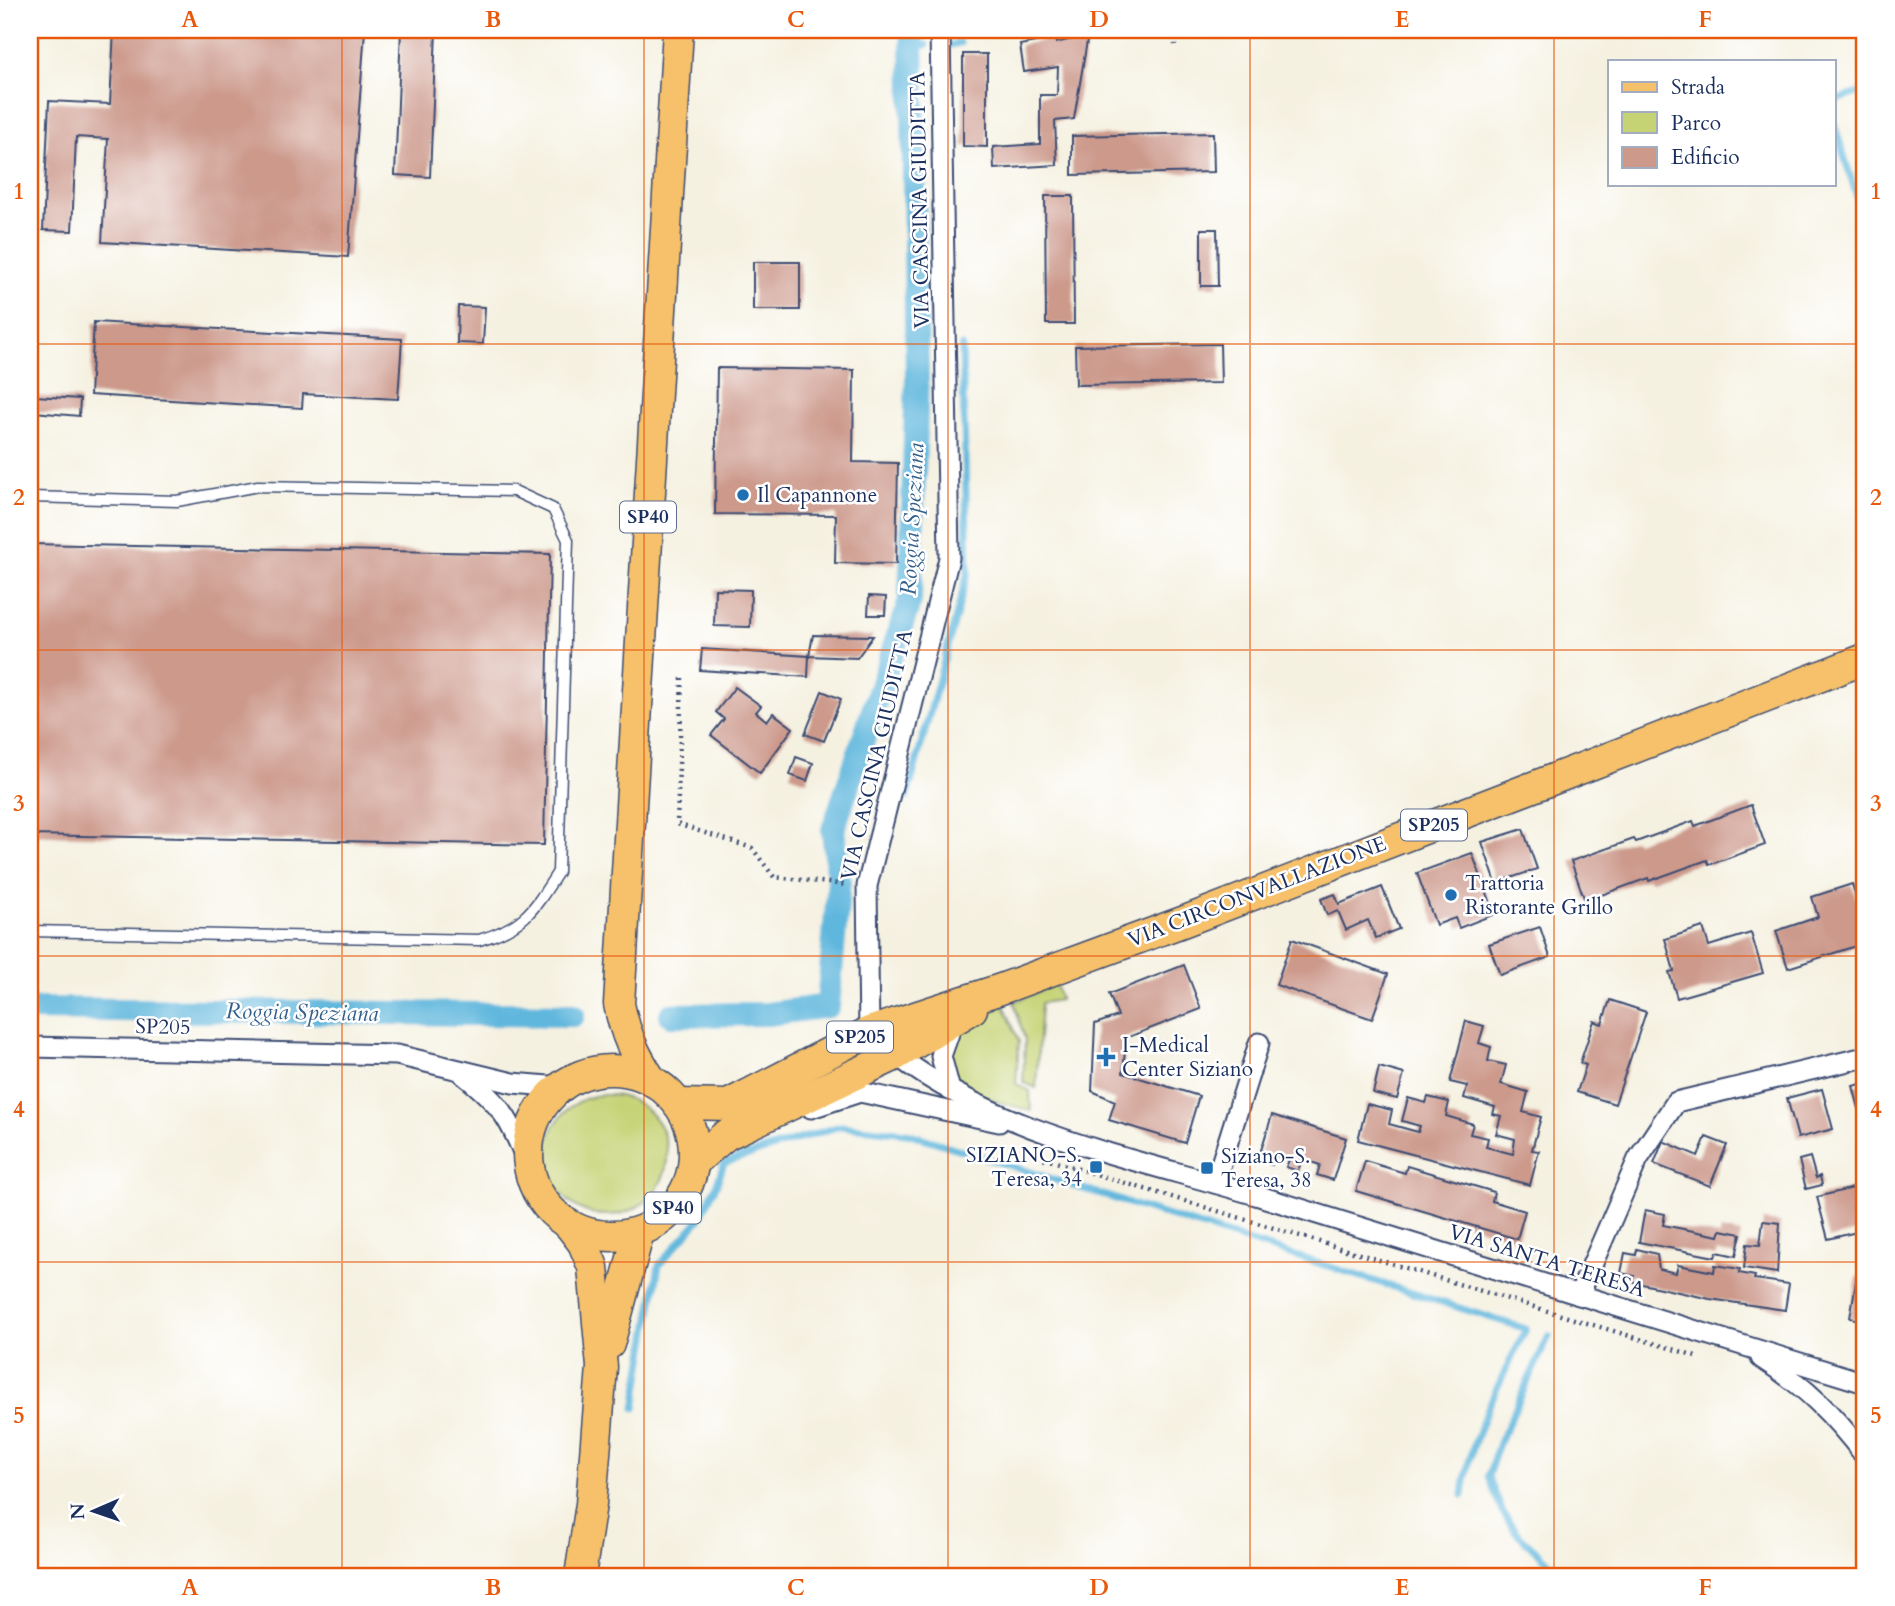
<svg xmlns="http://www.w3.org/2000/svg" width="1895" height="1606" font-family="Cardo,serif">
	<rect width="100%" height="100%" fill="#fff"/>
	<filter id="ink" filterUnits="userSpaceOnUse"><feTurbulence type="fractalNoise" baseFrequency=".0143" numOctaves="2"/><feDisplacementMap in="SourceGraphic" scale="14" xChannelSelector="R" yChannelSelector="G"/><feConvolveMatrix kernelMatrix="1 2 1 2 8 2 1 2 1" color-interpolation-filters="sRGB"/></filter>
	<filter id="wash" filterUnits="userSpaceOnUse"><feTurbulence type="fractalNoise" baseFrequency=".00686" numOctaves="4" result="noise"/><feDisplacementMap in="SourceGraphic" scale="28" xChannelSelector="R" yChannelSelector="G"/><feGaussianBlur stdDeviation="1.57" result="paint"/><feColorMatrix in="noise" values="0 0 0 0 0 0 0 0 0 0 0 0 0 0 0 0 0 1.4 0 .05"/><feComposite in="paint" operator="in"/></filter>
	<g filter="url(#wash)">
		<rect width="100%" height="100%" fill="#f5f1e1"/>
		<!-- green -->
		<g fill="#c6d374" stroke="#708169" stroke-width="2">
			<path d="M1056,984l4,16 -19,3 -5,85 -13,-6 2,-42 -11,-38z"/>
			<path d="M1004,1005l15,36 -3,43 14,7 1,20c-29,-9 -72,-14 -81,-48 -2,-7 -1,-20 3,-27 10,-17 36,-21 51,-31z"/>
			<circle cx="607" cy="1155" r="60"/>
		</g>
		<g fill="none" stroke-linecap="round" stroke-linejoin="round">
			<!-- stream -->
			<g stroke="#60b7dd" stroke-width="7">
				<path d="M912,45h14"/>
				<path d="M951,45l9,-2"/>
				<path d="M1834,101l31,-10"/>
				<path d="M1834,123l31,101"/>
				<path d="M907,797l61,-225 -6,-226"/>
				<path d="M1549,1336l-50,107 -11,33 14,35 14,21 47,44"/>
				<path d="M635,1408l24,-143 40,-45 17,-34 8,-23 116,-37 67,7 619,196c-26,54 -57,107 -63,166"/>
			</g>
			<!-- canal -->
			<g stroke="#60b7dd" stroke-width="24">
				<path d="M30,1009l543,6"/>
				<path d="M671,1015l97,-1 60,-8 11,-125 -6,-51 77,-230 7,-222 -5,-348"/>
			</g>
		</g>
		<g id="blocks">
			<!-- building -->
			<g fill="#cc998b">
				<path d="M114,30h251l-17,227 -246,-15 6,-103 -32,-2 -4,94 -29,-1 6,-129 61,3z"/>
				<path d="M401,30h35l-6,147 -35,-2z"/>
				<path d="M963,30h20l1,5 -21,1z"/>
				<path d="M1088,35l-14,84 -19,2 2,44 -63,4 -1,-22 47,-3v-49h17l1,-28 -34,5 -4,-27 36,-7v5z"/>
				<path d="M963,54h24v93l-24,-1z"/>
				<path d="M1213,133l1,39 -142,3v-39z"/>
				<path d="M1045,196h28l1,128h-28z"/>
				<path d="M1201,229h16l1,57h-17z"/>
				<rect x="753" y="262" width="47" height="48"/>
				<path d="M458,306l27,1 -2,37 -26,-1z"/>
				<path d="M94,322l308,17 -4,60 -95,-5 -1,14 -212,-13z"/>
				<path d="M1220,344l1,39 -145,2 -1,-39z"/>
				<path d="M717,368l137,2 -1,92 45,1 -2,101 -61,-1 1,-48 -121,-1z"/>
				<path d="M35,396l45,3 -1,17 -45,-4z"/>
				<path d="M30,544l520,10 -6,291 -514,-10z"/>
				<path d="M715,589l36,1 -1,37 -36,-1z"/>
				<path d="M869,596l17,1 -1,18h-17z"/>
				<path d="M813,635l60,1 -16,22 -48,-2z"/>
				<path d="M702,649l107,7 -1,21 -108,-7z"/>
				<path d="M735,687l26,19 -5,6 11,9 6,-8 20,15 -33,45 -49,-38 13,-16 -8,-7z"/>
				<path d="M822,691l19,8 -17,42 -19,-7z"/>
				<path d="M796,757l17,6 -6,18 -17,-6z"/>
				<path d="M1751,805l14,40 -56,20 -2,-5 -58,21 -1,-3 -63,23 -14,-40 63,-22 2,3 57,-21 2,5z"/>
				<path d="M1523,829l14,40 -41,14 -14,-41z"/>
				<path d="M1472,853l23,61 -36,14 -4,-10 -19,7 -19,-52z"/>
				<path d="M1852,884l8,27 5,-2v34l-77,25 -12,-37 42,-14 -6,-20z"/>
				<path d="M1382,887l17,42 -23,9 -8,-18 -22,10 -8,-19 -11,4 -6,-16 14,-5 4,10z"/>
				<path d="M1540,927l10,30 -50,18 -11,-31z"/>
				<path d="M1703,927l6,19 42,-13 12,40 -86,25 -8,-26 5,-1 -9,-32z"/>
				<path d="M1292,939l96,35 -16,45 -96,-34z"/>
				<path d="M1184,965l17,44 -75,29 -3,35 76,23 -14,47 -76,-23 6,-19 -23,-10 3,-67 23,-8 -9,-22z"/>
				<path d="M1610,1000l36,12 -31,92 -38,-12 9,-27 -6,-2 14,-42 8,3z"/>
				<path d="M1466,1021l18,5 -5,17 12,4 -3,14 18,4 -5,19 27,8 -5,20 18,5 -9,33 7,1 -9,34 -172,-45 9,-36 25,6 -3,14 29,8 2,-6 -18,-5 6,-23 18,5 2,-6 21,5 -3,14 27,8 -3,10 18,4 -2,9 27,7 2,-15 -19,-5 5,-18 -8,-2 2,-7 -31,-9 3,-12 -17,-4z"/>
				<path d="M1379,1067l25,7 -7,25 -24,-6z"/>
				<path d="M1865,1083v44h-1l-11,-41z"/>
				<path d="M1822,1089l11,40 -35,9 -11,-40z"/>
				<path d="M1272,1115l74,23 -13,42 -16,-5 3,-10 -18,-6 -4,12 -12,-4 3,-7 -14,-5 -3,10 -14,-5z"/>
				<path d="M1706,1137l21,8 -17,41 -56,-22 9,-23 35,15z"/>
				<path d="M1810,1157l6,21 4,-2 2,9 -16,4 -7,-29z"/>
				<path d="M1365,1161l40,12 2,-7 87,26 -2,9 33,10 -8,28 -161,-48z"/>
				<path d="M1865,1185v45l-37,9 -11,-42z"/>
				<path d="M1645,1210l20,4 -2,11 56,11 2,-6 20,4 -5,22 -19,-4 -2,5 -76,-15z"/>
				<path d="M1763,1221l17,2 -3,50 -33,-5 3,-24 13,1z"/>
				<path d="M1637,1249l20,5 2,15 17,4 2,-8 36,7 1,-7 25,4 -1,4 16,3 -1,3 35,5 -4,26 -75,-11 -77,-17 1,-6 -13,-3 4,-20 11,2z"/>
				<path d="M1857,1276l8,2v43l-15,-3z"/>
			</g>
		</g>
	</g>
	<g filter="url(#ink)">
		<use href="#blocks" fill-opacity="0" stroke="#3c4c72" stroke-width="2"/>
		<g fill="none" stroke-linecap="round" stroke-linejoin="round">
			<defs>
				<path id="service" d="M30,497l147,4 81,-15 256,5 39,18 15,31 -10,332c-25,39 -34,55 -79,68l-449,-9"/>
				<g id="minor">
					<path d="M869,1032l-2,-146 82,-328 -9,-528"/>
					<path d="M30,1047l367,8 116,28 47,4"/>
					<path d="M886,1054l10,1c106,80 238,103 363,141 202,63 404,124 606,187"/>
					<path d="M464,1075c39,31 46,45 65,91"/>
					<path d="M950,1090l-9,-34 12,-34"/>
					<path d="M811,1108l49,-16 139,30"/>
					<path d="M1215,1183l44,-140"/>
					<path d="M1579,1295l59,-136 38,-57 189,-45"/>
					<path d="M1761,1358c44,28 73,57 104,98"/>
				</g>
				<g id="primary">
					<circle cx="611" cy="1153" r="83"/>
					<path d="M652,1081c-17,-25 -27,-47 -33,-77l59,-974"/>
					<path d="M678,1104l50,1 141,-73 132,-43 184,-68 680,-262"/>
					<path d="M694,1162l32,-27 170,-80 76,-46"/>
					<path d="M570,1226l13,17 10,24 9,100 -11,137 -11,72"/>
					<path d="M609,1344l30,-112"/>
				</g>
			</defs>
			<!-- service casing -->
			<use href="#service" stroke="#3c4c72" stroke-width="13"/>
			<!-- minor casing -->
			<use href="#minor" stroke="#3c4c72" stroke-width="23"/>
			<!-- primary casing -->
			<use href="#primary" stroke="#3c4c72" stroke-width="33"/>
			<!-- path -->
			<g stroke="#3c4c72" stroke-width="4.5" stroke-dasharray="2 5" stroke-linecap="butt">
				<path d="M1174,30l1,15"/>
				<path d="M682,678l-5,146 75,24 22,29 74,8"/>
				<path d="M1036,1150v6l660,200"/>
			</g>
			<!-- service -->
			<use href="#service" stroke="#fff" stroke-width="10"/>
			<!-- minor -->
			<use href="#minor" stroke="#fff" stroke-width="19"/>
			<!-- primary -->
			<use href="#primary" stroke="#f6c16b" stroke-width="30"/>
		</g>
	</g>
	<!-- grid -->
	<path fill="none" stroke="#e8590c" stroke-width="2" stroke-opacity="0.55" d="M342,30v1546M644,30v1546M948,30v1546M1250,30v1546M1554,30v1546M30,344h1835M30,650h1835M30,956h1835M30,1262h1835"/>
	<!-- markers -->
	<g fill="#1f6fb2" stroke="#fff" stroke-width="2.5">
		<circle cx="743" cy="495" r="7"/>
		<circle cx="1451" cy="895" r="7"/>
		<path d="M1102.5 1046.5h7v7h7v7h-7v7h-7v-7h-7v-7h7z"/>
		<rect x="1089" y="1160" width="14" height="14" rx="3.5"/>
		<rect x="1200" y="1161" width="14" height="14" rx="3.5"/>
	</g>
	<g text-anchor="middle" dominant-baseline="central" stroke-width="5" stroke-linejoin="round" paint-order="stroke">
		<!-- shield labels -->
		<g fill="#fff" stroke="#5f6d8e" stroke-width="2">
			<rect x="620" y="501.5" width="56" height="31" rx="5"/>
			<rect x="1401" y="809.5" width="66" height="31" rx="5"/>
			<rect x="827" y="1021.5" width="66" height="31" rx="5"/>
			<rect x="645" y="1192.5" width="56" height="31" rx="5"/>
		</g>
		<g font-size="19" font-weight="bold" fill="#1b2f5e">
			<text x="648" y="517">SP40</text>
			<text x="1434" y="825">SP205</text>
			<text x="860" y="1037">SP205</text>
			<text x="673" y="1208">SP40</text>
		</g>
		<!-- street labels -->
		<g font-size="21" fill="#1b2f5e" stroke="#fff">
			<text transform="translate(920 200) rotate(-91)">VIA CASCINA GIUDITTA</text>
			<text transform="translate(877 755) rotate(-77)">VIA CASCINA GIUDITTA</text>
			<text transform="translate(1257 892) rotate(-21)">VIA CIRCONVALLAZIONE</text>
			<text transform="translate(163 1027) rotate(1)">SP205</text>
			<text transform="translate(1547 1261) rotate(17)">VIA SANTA TERESA</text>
		</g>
		<!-- poi labels -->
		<g font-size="21" fill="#1b2f5e" stroke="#fff" text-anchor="start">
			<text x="757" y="495">Il Capannone</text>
			<text x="1465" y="883">Trattoria<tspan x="1465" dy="24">Ristorante Grillo</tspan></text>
			<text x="1122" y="1045">I-Medical<tspan x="1122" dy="24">Center Siziano</tspan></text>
			<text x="1082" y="1155" text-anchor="end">SIZIANO-S.<tspan x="1082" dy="24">Teresa, 34</tspan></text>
			<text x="1221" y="1156">Siziano-S.<tspan x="1221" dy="24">Teresa, 38</tspan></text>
		</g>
		<!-- water labels -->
		<g font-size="23" font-style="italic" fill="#335f8a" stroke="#fff">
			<text transform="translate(912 519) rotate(-87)">Roggia Speziana</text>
			<text transform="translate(302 1012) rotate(1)">Roggia Speziana</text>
		</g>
	</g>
	<!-- margin -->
	<rect width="1895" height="1606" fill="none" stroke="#fff" stroke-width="77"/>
	<!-- legend -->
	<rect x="1608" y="60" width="228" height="126" fill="#ffffff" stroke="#a4acbf" stroke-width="2"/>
	<rect x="1622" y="82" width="35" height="10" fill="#f6c16b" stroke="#a4acbf" stroke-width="2"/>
	<text x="1671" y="94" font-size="21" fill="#1b2f5e">Strada</text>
	<rect x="1622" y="112" width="35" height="21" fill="#c6d374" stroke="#a4acbf" stroke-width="2"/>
	<text x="1671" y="130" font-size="21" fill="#1b2f5e">Parco</text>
	<rect x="1622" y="147" width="35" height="21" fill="#cc998b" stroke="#a4acbf" stroke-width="2"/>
	<text x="1671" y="164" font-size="21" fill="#1b2f5e">Edificio</text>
	<!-- north arrow -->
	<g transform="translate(94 1511) rotate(268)" stroke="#ffffff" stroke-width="5" paint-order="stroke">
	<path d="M0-5L12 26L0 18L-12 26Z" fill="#1b2f5e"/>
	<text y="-10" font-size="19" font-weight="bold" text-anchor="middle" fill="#1b2f5e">N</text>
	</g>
	<rect x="38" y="38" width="1818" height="1530" fill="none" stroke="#e8590c" stroke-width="2.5"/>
	<g font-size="23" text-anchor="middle" font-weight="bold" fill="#e8590c">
		<text x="190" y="27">A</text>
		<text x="493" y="27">B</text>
		<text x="796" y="27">C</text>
		<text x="1099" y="27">D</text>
		<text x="1402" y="27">E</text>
		<text x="1705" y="27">F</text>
		<text x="19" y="199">1</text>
		<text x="1876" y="199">1</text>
		<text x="19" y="505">2</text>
		<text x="1876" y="505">2</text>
		<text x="19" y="811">3</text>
		<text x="1876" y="811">3</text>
		<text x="19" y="1117">4</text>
		<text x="1876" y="1117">4</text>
		<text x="19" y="1423">5</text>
		<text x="1876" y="1423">5</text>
		<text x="190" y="1595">A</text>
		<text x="493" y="1595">B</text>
		<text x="796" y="1595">C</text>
		<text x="1099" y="1595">D</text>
		<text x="1402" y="1595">E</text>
		<text x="1705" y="1595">F</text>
	</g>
</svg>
